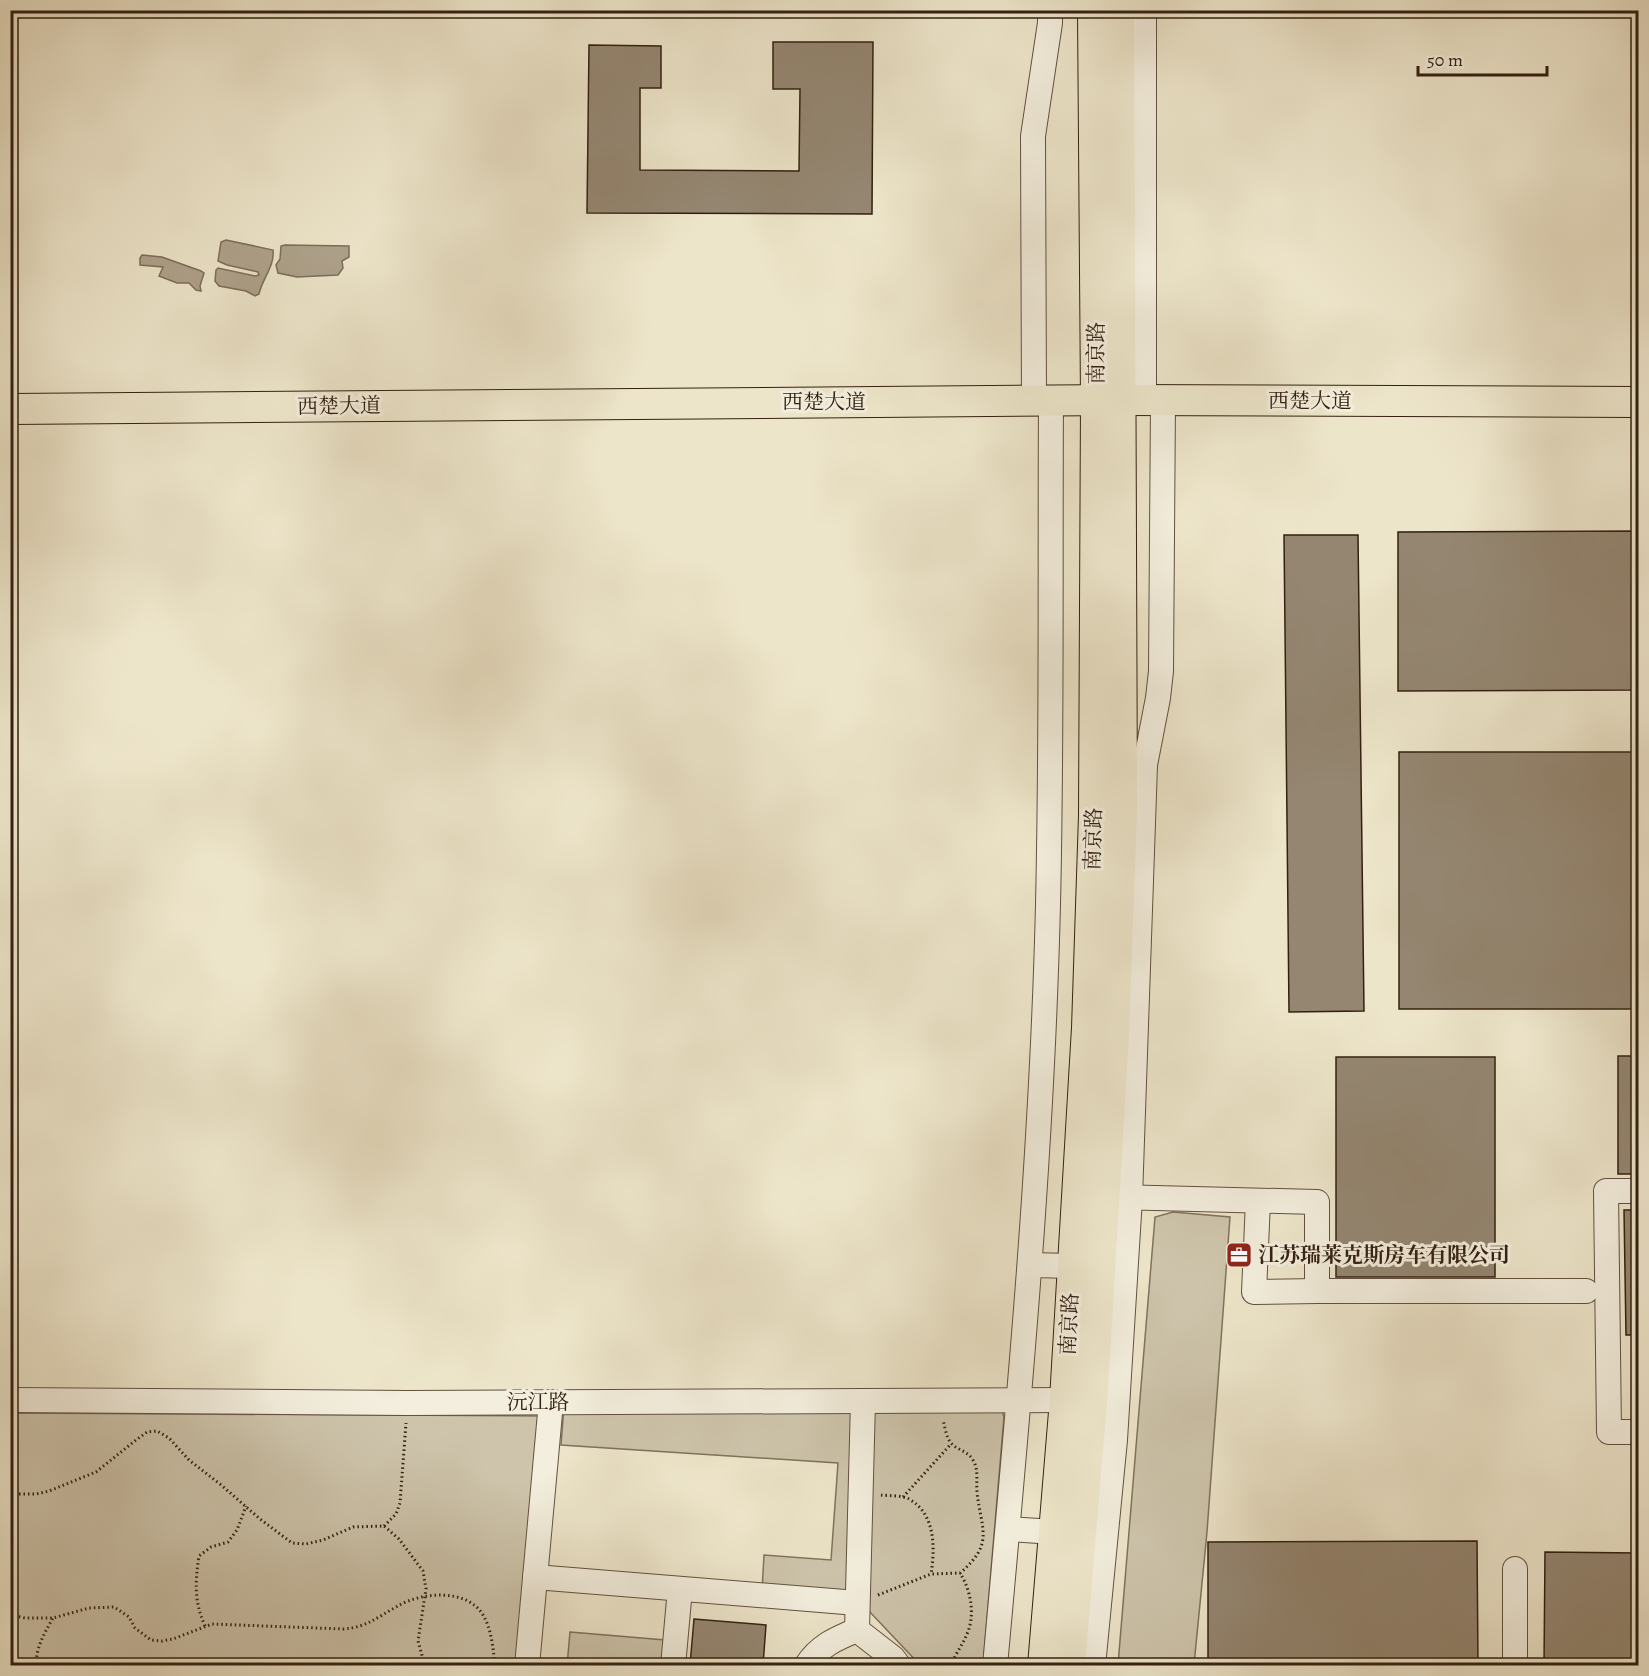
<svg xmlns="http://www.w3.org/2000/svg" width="1649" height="1676" font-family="Alegreya,'Noto Serif SC',serif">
	<rect width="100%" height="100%" fill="#ede5ca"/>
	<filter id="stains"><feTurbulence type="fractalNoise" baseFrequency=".00333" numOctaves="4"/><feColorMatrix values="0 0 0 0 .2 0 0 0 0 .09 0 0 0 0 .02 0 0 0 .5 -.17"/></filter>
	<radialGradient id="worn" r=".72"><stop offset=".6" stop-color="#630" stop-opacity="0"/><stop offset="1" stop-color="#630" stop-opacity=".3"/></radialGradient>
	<!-- green -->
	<g fill="#cdc4ab" stroke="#80725e" stroke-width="1.5">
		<path d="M1173,1212l57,5 -23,315 -13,133h-76l37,-448z"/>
		<path d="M564,1406h291l-7,188 -86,-3 2,-36 67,5 7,-97 -277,-18z"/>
		<path d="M872,1406l130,5 2,6 -21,248h-63l-52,-55z"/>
		<path d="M11,1413l531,3 -23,249 -508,1z"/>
		<path d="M570,1632l95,8 -2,25 -96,1z"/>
	</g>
	<!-- water -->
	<g fill="#aea28b" stroke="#7d6e5a" stroke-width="1.5">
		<path d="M226,240l47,10c2,16 -11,29 -14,44l-4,2 -9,-5 -27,-5 -4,-5 1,-11 2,-2 37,8 4,-1 -1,-3 -31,-7 -9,-4 3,-19z"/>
		<path d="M285,245l64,1v11l-7,4 1,7 -5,7 -41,2 -19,-4 -2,-8 4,-6 1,-13z"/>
		<path d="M142,255l20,2 39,14 3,2 -4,13 1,5 -5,-1 -7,-7h-12l-18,-7 4,-9 -23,-2v-7z"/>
	</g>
	<!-- building -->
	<g fill="#948671" stroke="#332011" stroke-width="1.5">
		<path d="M773,42h100l-1,172 -285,-1 2,-168 72,1v42h-21v82l159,1 1,-82h-27z"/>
		<path d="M1638,531v159l-240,1v-159z"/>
		<path d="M1284,535h74l6,476 -75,1z"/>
		<rect x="1399" y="752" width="239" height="257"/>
		<rect x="1618" y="1056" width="20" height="118"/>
		<rect x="1336" y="1057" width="159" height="220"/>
		<path d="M1624,1210h14v125h-12z"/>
		<path d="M1477,1541l1,124h-270v-123z"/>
		<path d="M1545,1552l93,1v112h-94z"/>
		<path d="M694,1619l72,6 -3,40h-73z"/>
	</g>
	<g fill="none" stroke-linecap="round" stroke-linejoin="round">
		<defs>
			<g id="minor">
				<path d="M1144,10v390"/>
				<path d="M1034,401l-1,-265 17,-113v-13"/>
				<path d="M1638,1191h-32l3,241h29"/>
				<path d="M1116,1197l201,5v89h269"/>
				<path d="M1258,1201l-4,91 63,-1"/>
				<path d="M1030,1265l43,1"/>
				<path d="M10,1400l398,3 657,-3"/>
				<path d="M1008,1529l46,3"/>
				<path d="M535,1577l322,26"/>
				<path d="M857,1630l6,-229"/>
				<path d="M857,1630l36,28 6,8"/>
				<path d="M527,1666l24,-264"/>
				<path d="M673,1666l7,-77"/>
				<path d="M806,1666c13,-20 29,-27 51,-36"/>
				<path d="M995,1666c23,-254 47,-508 53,-762 4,-168 2,-336 3,-503"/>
				<path d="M1093,1666l22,-226 15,-242 15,-433 13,-67 3,-27 2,-271"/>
				<path d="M1515,1666v-97"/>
			</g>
			<g id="major">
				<path d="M10,409l1111,-9 517,2"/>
				<path d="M1043,1666l22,-266 22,-372 7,-213 2,-414 -3,-391"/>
				<path d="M1070,1666l23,-276 21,-356 8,-221 -3,-803"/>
			</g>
		</defs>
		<!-- minor casing -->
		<use href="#minor" stroke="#62513f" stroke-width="26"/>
		<!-- major casing -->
		<use href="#major" stroke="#332011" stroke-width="32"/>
		<!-- path -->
		<g stroke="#332011" stroke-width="3" stroke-dasharray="1.5 3" stroke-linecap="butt">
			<path d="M10,1494h26l13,-3 47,-19 40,-32 11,-8 10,-1 12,7 20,22 31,24 40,35 32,24 14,1 17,-4 30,-13 31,-1 15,13 24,32 3,18 -8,52 7,25"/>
			<path d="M881,1495c8,1 20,0 28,4 27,15 26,50 22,75"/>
			<path d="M903,1497l48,-53"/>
			<path d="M384,1526l12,-12 4,-11 6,-80"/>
			<path d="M878,1595l53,-21 29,-1c35,-30 21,-43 17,-81 -1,-11 2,-22 -4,-32 -5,-9 -16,-10 -22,-17 -5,-6 -6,-16 -8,-23"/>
			<path d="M10,1615l15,3h28l36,-10 25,-1 15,10 6,11 16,12 11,1 11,-2 39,-15 131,5c25,-2 34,-12 55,-23 23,-14 69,-18 85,9 9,15 10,34 12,51"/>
			<path d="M205,1626c-11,-25 -10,-43 -6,-70l12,-9 17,-5 9,-12 9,-24"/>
			<path d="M36,1666c0,-19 8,-32 17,-48"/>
			<path d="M951,1666c4,-12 11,-20 15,-30 10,-19 5,-46 -6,-63"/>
		</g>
		<!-- minor -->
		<use href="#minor" stroke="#f3eedd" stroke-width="24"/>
		<!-- major -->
		<use href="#major" stroke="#ede5ca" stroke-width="30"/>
	</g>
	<!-- icons -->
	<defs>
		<symbol id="office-square" viewBox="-11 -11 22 22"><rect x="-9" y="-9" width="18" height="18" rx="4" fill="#8f2418" stroke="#f3eedd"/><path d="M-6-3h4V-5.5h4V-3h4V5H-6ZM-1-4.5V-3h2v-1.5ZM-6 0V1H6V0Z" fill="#fff"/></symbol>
	</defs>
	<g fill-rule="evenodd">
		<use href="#office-square" x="1224" y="1240" width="30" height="30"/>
	</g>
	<g text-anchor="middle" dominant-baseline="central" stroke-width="6" stroke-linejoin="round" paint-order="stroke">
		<!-- street labels -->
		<g font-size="21" fill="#332011" stroke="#f3eedd">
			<text transform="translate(1096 353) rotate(-90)">南京路</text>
			<text x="1310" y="401">西楚大道</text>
			<text x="824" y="402">西楚大道</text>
			<text transform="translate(339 406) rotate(-1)">西楚大道</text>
			<text transform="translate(1093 839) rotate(-88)">南京路</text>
			<text transform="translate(1069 1324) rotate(-87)">南京路</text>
			<text x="538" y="1402">沅江路</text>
		</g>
		<!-- poi labels -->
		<g font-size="21" font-weight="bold" fill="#332011" stroke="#f3eedd" text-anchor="start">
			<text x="1258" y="1255">江苏瑞莱克斯房车有限公司</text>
		</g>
	</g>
	<!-- margin -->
	<rect width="1649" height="1676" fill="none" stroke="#ede5ca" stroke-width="36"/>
	<rect x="12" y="12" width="1625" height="1652" fill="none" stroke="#332011" stroke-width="3"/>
	<rect x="18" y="18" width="1613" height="1640" fill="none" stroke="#332011" stroke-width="1.5"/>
	<!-- scale -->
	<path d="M1418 66v9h129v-9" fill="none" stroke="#332011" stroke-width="3"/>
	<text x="1427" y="66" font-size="18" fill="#332011" stroke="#f3eedd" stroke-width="4.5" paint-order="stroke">50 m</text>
	<rect width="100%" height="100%" filter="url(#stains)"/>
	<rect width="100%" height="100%" fill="url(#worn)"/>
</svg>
